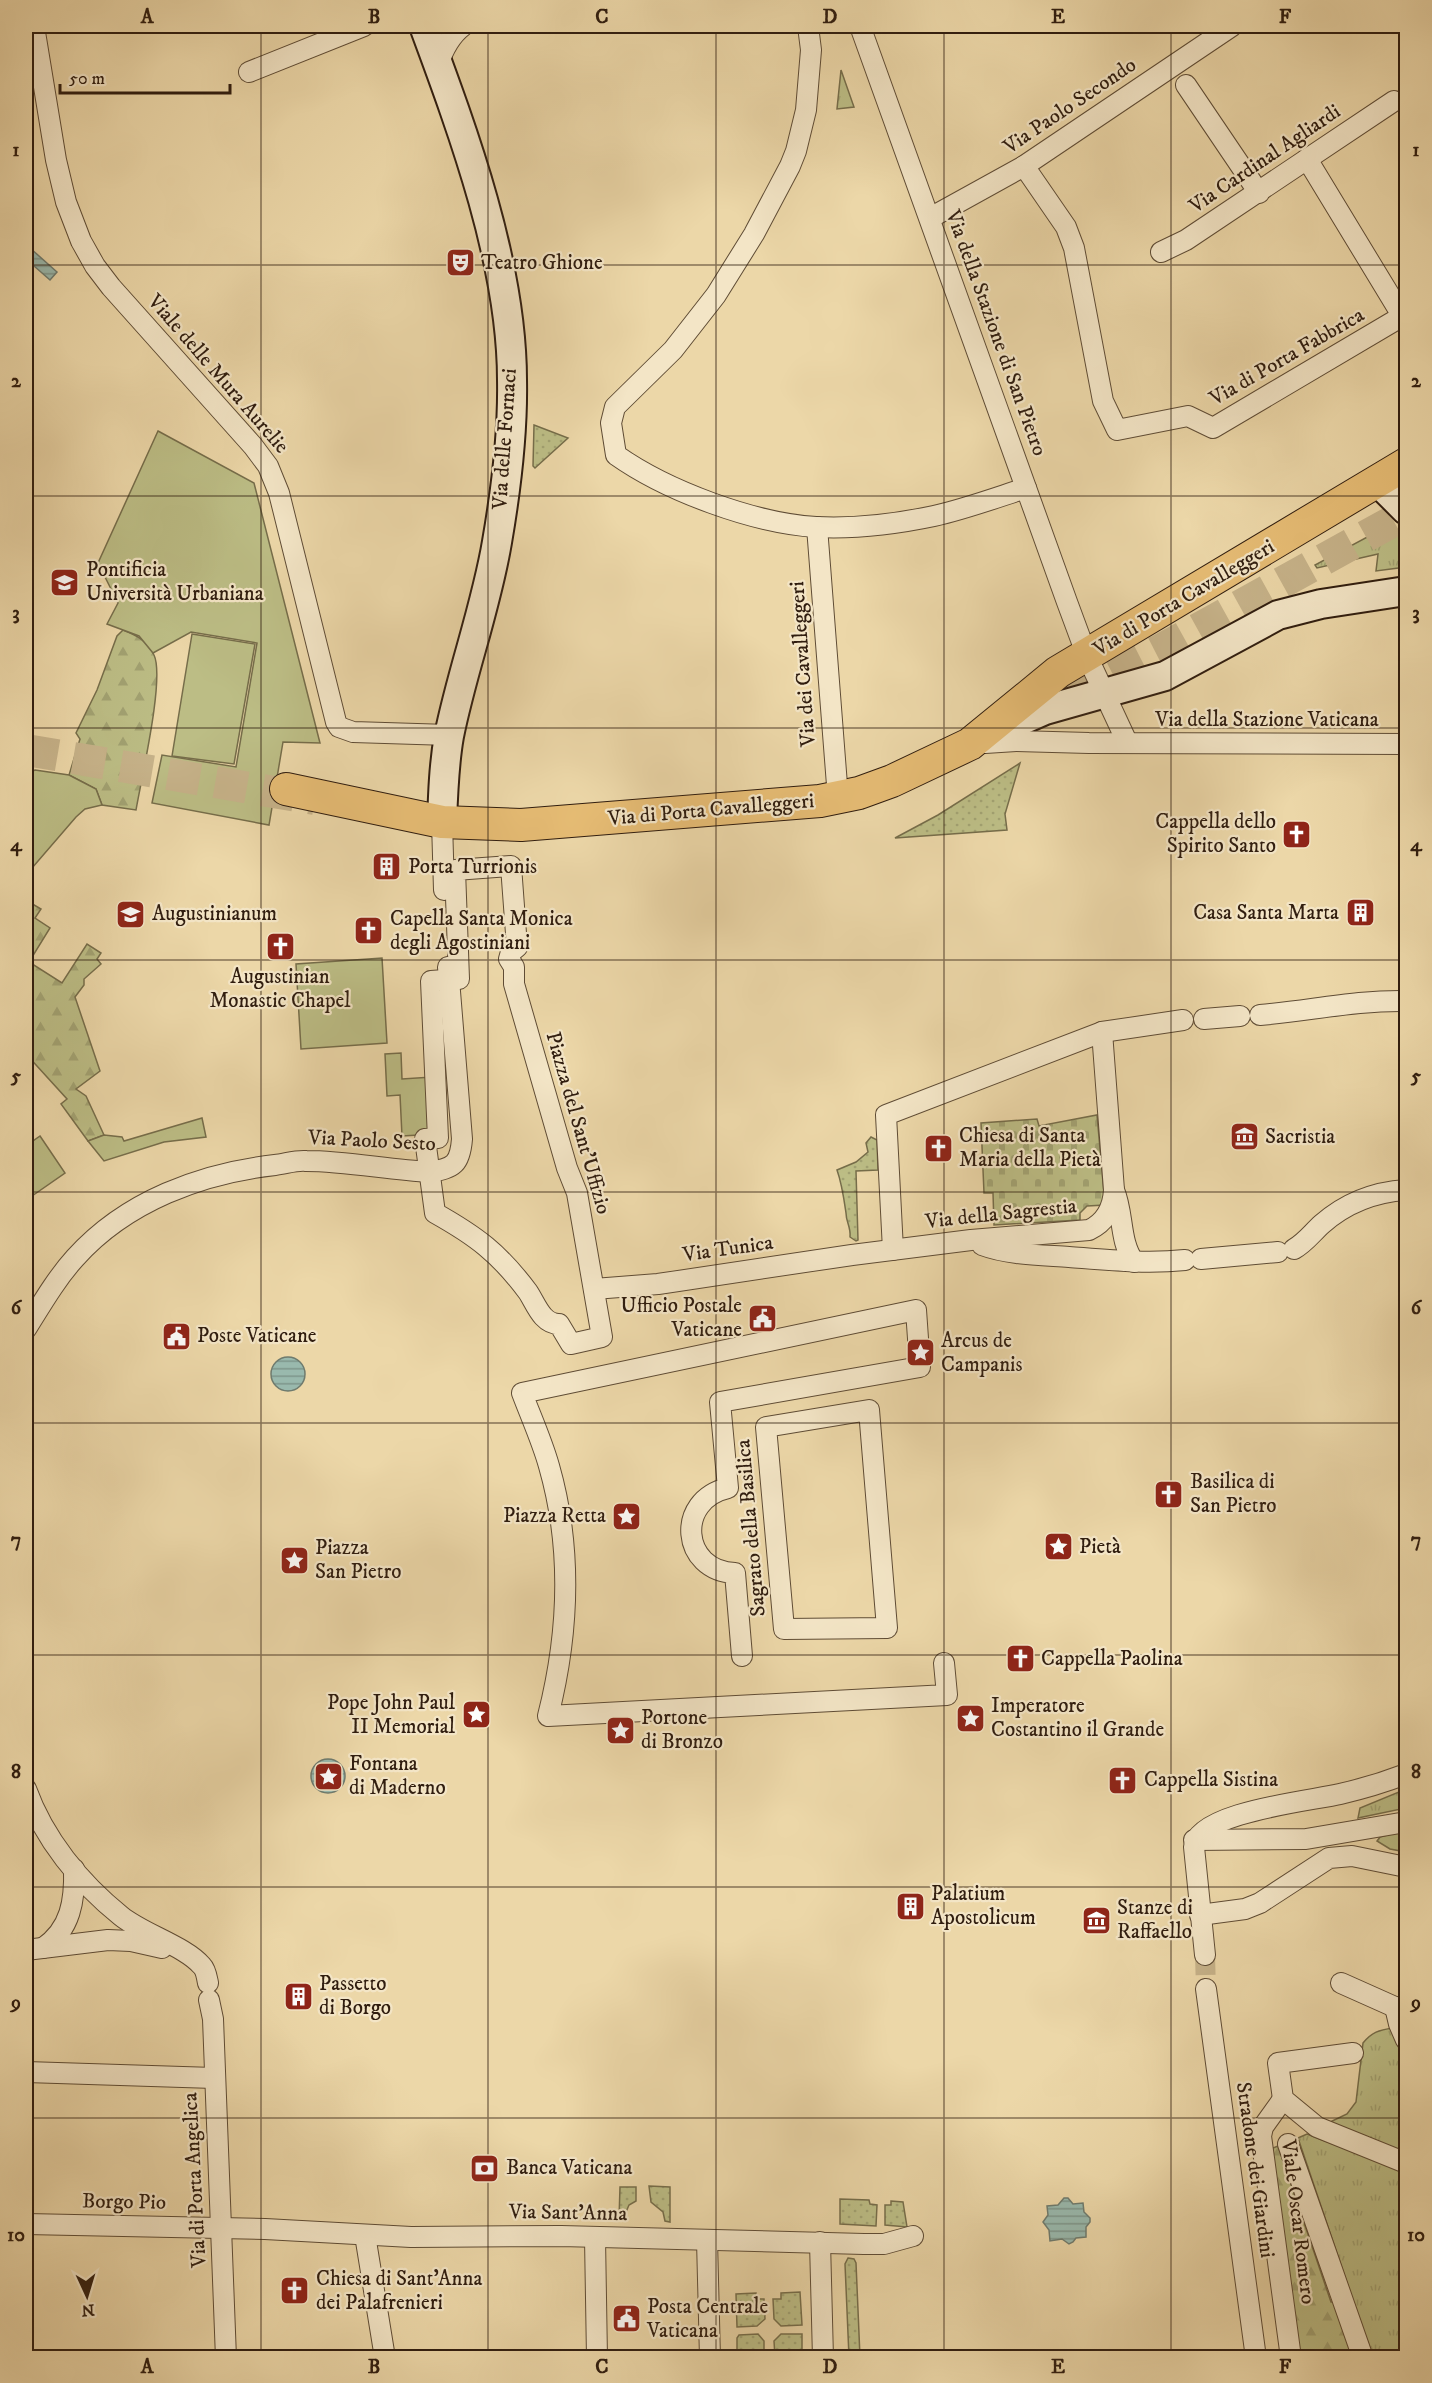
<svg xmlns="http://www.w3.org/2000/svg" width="1432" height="2383" font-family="'IM FELL DW Pica',serif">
	<defs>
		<pattern id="grass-dots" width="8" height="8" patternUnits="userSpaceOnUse" patternTransform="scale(1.5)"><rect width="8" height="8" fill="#bcbd85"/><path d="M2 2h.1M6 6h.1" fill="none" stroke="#a2a272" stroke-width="1.8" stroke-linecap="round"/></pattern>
		<pattern id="forest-firs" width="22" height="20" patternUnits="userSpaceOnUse" patternTransform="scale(1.5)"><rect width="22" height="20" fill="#bcbd85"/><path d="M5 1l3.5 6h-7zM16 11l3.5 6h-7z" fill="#a2a272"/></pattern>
		<pattern id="cemetery-stones" width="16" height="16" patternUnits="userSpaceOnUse" patternTransform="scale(1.5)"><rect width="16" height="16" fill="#bcbd85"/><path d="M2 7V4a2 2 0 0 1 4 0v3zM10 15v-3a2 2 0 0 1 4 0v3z" fill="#a2a272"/></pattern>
		<pattern id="park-tufts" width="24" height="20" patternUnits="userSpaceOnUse" patternTransform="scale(1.5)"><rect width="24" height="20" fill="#bcbd85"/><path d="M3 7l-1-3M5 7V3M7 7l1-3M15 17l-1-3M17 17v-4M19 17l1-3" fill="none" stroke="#a2a272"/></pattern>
		<pattern id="water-rules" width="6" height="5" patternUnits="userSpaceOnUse" patternTransform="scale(1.5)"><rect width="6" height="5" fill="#99b9ad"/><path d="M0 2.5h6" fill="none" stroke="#7d968b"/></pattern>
	</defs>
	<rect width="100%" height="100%" fill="#ecd7a8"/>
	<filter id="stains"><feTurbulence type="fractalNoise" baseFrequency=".00333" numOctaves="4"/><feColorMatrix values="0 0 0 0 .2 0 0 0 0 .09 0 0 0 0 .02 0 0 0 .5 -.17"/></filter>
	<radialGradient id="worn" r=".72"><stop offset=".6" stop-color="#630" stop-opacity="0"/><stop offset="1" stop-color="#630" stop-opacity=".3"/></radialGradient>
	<!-- grass -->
	<g fill="url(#grass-dots)" stroke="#766d4a" stroke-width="1.5">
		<path d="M534,425l34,13 -33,30 -2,-2z"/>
		<path d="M1020,763l-15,51 2,16 -112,8 43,-23z"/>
		<path d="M871,1137l6,3 1,30 -22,1 2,69 -2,1 -6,-4c1,-10 -4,-15 -4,-24 -2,-14 -4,-29 -9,-43l19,-8 12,-10 -2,-9z"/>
		<path d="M649,2186l21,1v35l-5,-1 -2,-9 -12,-10z"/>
		<path d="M620,2187h16v14l-7,4 -6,14h-4z"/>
		<path d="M840,2199l29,1 1,4 7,1 -1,21 -36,-2z"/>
		<path d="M891,2201l12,1 4,25 -22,-2v-20h6z"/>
		<path d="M848,2258l6,1 2,4 4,94h-11l-4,-93z"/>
		<path d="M800,2292l2,33 -21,1 -7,-7 -1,-20h8v-6z"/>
		<path d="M756,2293v6h8l1,20 -8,7 -20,1 -1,-33z"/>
		<path d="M758,2334l6,7v16h-27v-19l2,-3z"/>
		<path d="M781,2334h21v23h-27l-1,-16z"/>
	</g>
	<!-- forest -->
	<g fill="url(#forest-firs)" stroke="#766d4a" stroke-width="1.5">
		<path d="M123,630c13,5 25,11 31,25 11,23 -13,125 -18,155l-34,-5 -6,-16 -27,-14 11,-36 -4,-6 21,-43 20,-54z"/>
		<path d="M29,902l12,7 -6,9 15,10 -21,34 33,21 25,-39 14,9 -4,6 4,5 -17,15v6l-9,12 25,74 -24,18 10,7 18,39 -16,6 -27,-37 6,-5 -41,-45v-148z"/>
		<path d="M1278,2146l53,156h3l19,55h-55l-30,-207z"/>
	</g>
	<!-- cemetery -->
	<path fill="url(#cemetery-stones)" stroke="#766d4a" stroke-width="1.5" d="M1097,1115l8,90 -18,1 -7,7v7l-86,5 -1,-32h-9l-3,-70 56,-4 2,7z"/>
	<!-- park -->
	<g fill="url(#park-tufts)" stroke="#766d4a" stroke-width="1.5">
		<path d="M841,70l13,37 -17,2z"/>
		<path d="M1384,528l15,4 7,8v27l-30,4 2,-17 -61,14 -2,-3z"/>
		<path d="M1406,1789v19l-48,10 2,-10z"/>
		<path d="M1406,1830v22l-16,-3 -13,-8 3,-4z"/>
		<path d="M1393,2028l13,22v106l-78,-33 19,-9 9,-12 7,-59c9,-11 16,-13 30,-15z"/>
		<path d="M1307,2134l99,38v185h-34l-74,-219z"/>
	</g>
	<!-- garden -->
	<g fill="#bcbd85" stroke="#766d4a" stroke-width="1.5">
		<path d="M158,431l96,52 66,260 -37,-1 -14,83 -117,-22 10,-48 74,12 21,-124 -66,-11 -38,21 -14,-17 -32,-12 11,-21 -20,-40z"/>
		<path d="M192,634l63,10 -21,120 -62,-8z"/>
		<path d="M35,770l34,5 27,14 6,16 -17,4 -9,8 -50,58v-101z"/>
		<path d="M382,958l5,85 -86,6 -5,-85z"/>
		<path d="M401,1053l1,26 30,-2 3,57 -33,2 -2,-41 -13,1 -2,-42z"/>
		<path d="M202,1118l4,19 -42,5 -60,19 -16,-20 16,-6 18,2 2,4z"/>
		<path d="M40,1136l25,37 -33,23 -6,-11v-39z"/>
	</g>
	<!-- water -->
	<g fill="url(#water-rules)" stroke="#6f7b6e" stroke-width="1.5">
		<path d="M30,248l27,24 -7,8 -24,-21v-5z"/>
		<circle cx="288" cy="1374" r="17"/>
		<circle cx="328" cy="1776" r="17"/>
		<path d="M1064,2198h4l5,6 10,-1 1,9 6,6v4l-4,5v10l-10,1 -3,4 -4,2 -7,-5 -12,2 -1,-11 -6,-8 5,-7 -1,-9 11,-1z"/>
	</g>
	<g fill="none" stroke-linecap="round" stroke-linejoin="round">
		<!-- street-tunnel -->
		<path stroke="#c6b289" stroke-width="20" stroke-dasharray="20 10" stroke-linecap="butt" d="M1205,1955l1,34"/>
		<!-- primary-tunnel -->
		<g stroke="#c6b289" stroke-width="32" stroke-dasharray="32 16" stroke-linecap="butt">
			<path d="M1070,696l90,-46 246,-136"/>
			<path d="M26,750l289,49"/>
		</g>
		<defs>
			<g id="street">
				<path d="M34,26l22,134 10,42 15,39 14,25 16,21 142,159 15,20 11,27 57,229 3,5 14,5 96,3"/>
				<path d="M808,26l3,24 -5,60 -10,41 -6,15 -36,68 -38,61 -43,55 -58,57 -4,16 5,32c51,36 137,68 200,72 39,2 80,-3 118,-11 31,-7 61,-18 92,-28"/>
				<path d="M860,26l207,576 20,54 40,86"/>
				<path d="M438,65c5,-15 13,-30 25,-39"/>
				<path d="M249,72l115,-46"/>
				<path d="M1186,85l73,108"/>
				<path d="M1307,159l99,163"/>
				<path d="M1024,166l42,61 8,21 29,153 14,29 71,-14 25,12 193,-114"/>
				<path d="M930,218l94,-52 208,-140"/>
				<path d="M1161,252l25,-12 208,-139"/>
				<path d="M817,527l21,271"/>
				<path d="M985,743l31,-2 73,2 317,1"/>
				<path d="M442,822l2,68"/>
				<path d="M511,866l6,81 -6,5 -2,7 5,8v17l53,184 10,25 25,144 -31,7 -12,-20c-17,0 -23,-20 -31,-32 -29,-39 -52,-56 -93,-79l-10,-74 13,-1 -7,-157 28,-2 -4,-109z"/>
				<path d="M1260,1015c49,-4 96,-15 146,-14"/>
				<path d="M1204,1019l36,-3"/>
				<path d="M1102,1032l12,158c10,24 5,51 20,72"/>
				<path d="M982,1245c27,10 59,10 87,12 39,3 77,7 116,3"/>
				<path d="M1294,1249c11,-6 18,-16 28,-25 24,-21 52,-32 84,-34"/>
				<path d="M893,1250l-7,-135 216,-83 81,-12"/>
				<path d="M1201,1259l77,-7"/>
				<path d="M594,1289l64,-5 194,-29 119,-15 118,-10c17,-8 24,-22 25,-40"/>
				<path d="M26,1329c15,-24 30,-50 49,-71 51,-57 127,-85 200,-93 10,-1 21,-5 31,-4 42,0 82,9 124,11 24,-4 30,-8 32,-33l-14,-172"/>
				<path d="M869,1410l18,218 -103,1 -18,-202z"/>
				<path d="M742,1656l-7,-83c-54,-2 -60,-73 -7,-85l-8,-86 200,-35 -4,-57 -394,83c9,24 20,48 27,73 24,84 20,167 -1,250l399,-21 -3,-32"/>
				<path d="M26,1789c18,50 54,94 95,127 22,18 64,30 81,50 4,4 5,12 6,17"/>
				<path d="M1194,1840l112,-1 100,-17"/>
				<path d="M1200,1915l45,-6 15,-6 69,-45 23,-2 54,11"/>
				<path d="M43,1948c28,-19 32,-48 31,-79"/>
				<path d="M26,1950l82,-10 23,1 31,7"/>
				<path d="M1205,1955l-11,-108c2,-35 117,-46 146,-53 22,-5 45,-12 66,-20"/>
				<path d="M1341,1983l65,29"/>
				<path d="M1206,1989l50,369"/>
				<path d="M209,2000l4,19 13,339"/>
				<path d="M1395,2007l4,17 7,16"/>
				<path d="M1353,2053l-75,10 5,36 34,28 89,36"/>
				<path d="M26,2072l188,6"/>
				<path d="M1283,2099l-20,28 -2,9 30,222"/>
				<path d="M1288,2144l75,214"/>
				<path d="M26,2224l239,5 146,8 150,-1 303,8h20l29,-8"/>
				<path d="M365,2235l20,123"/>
				<path d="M595,2238l2,120"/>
				<path d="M707,2240l3,118"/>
				<path d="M820,2242l3,116"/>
			</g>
			<g id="secondary">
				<path d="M424,26c40,108 88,238 88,354 1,53 -6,110 -15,162 -11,66 -35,129 -48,194 -5,28 -6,57 -7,86"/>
				<path d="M1378,482l28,28"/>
				<path d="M995,732l50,-22 120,-34 113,-61 43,-11 85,-13"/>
			</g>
			<path id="primary" d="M286,789l156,33 79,3 299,-24 39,-8 33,-12 78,-37 88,-72 348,-208"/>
		</defs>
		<!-- street casing -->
		<use href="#street" stroke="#5f4c35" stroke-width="22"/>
		<!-- secondary casing -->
		<use href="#secondary" stroke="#301d0f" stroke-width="32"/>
		<!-- primary casing -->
		<use href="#primary" stroke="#301d0f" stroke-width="34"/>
		<!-- street -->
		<use href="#street" stroke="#f3e5c6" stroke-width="20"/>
		<!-- secondary -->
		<use href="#secondary" stroke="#f3e5c6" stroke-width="28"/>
		<!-- primary -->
		<use href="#primary" stroke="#e6bc74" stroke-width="32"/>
	</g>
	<!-- grid -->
	<path fill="none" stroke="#301d0f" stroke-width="1.5" stroke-opacity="0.55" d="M261,26v2332M488,26v2332M716,26v2332M944,26v2332M1171,26v2332M26,265h1380M26,496h1380M26,728h1380M26,960h1380M26,1192h1380M26,1423h1380M26,1655h1380M26,1887h1380M26,2118h1380"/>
	<!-- icons -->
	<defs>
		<symbol id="theatre-square" viewBox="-11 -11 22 22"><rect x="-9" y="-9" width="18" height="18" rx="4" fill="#8f2418" stroke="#f3e5c6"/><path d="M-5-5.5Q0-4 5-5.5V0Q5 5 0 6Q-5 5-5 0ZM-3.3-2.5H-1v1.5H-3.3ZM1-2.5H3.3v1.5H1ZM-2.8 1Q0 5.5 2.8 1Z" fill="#fff"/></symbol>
		<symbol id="university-square" viewBox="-11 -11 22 22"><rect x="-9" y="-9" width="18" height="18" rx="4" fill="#8f2418" stroke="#f3e5c6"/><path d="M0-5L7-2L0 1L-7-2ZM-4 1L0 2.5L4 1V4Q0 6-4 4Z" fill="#fff"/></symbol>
		<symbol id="church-square" viewBox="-11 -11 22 22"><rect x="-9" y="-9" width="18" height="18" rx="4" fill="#8f2418" stroke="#f3e5c6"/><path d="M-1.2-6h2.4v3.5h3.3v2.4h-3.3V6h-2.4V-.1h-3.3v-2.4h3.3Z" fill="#fff"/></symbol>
		<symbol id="building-square" viewBox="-11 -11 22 22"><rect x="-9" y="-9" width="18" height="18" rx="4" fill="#8f2418" stroke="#f3e5c6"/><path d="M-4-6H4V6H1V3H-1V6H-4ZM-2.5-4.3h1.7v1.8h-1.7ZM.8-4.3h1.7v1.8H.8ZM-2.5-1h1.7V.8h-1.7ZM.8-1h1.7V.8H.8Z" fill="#fff"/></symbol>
		<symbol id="museum-square" viewBox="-11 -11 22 22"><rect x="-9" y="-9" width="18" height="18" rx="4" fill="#8f2418" stroke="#f3e5c6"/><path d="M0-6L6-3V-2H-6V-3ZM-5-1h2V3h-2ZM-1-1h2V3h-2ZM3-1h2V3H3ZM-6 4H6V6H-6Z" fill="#fff"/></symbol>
		<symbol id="civic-square" viewBox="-11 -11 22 22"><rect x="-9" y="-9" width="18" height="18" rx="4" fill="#8f2418" stroke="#f3e5c6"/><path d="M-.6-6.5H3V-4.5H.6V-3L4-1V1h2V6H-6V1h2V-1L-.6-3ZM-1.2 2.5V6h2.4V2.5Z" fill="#fff"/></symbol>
		<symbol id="sight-square" viewBox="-11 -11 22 22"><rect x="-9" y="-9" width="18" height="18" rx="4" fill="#8f2418" stroke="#f3e5c6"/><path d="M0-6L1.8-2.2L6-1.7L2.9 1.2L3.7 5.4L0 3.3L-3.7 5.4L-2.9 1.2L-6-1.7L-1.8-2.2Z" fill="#fff"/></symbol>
		<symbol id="bank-square" viewBox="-11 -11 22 22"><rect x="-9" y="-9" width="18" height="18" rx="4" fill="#8f2418" stroke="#f3e5c6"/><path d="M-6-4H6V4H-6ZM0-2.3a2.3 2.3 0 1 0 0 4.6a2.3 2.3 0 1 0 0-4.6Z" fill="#fff"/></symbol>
	</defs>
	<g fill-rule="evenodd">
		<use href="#theatre-square" x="444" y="246" width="33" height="33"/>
		<use href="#university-square" x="48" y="566" width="33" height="33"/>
		<use href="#church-square" x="1280" y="818" width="33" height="33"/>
		<use href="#building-square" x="370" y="850" width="33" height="33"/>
		<use href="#building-square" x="1344" y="896" width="33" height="33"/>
		<use href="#university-square" x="114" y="898" width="33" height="33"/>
		<use href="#church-square" x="352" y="914" width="33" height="33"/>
		<use href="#church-square" x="264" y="930" width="33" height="33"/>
		<use href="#museum-square" x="1228" y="1120" width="33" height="33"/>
		<use href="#church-square" x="922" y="1132" width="33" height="33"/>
		<use href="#civic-square" x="746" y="1302" width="33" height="33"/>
		<use href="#civic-square" x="160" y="1320" width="33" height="33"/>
		<use href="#sight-square" x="904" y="1336" width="33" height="33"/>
		<use href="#church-square" x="1152" y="1478" width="33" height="33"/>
		<use href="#sight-square" x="610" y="1500" width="33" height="33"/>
		<use href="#sight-square" x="1042" y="1530" width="33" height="33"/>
		<use href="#sight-square" x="278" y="1544" width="33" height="33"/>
		<use href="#church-square" x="1004" y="1642" width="33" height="33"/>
		<use href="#sight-square" x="460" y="1698" width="33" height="33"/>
		<use href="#sight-square" x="954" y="1702" width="33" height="33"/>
		<use href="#sight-square" x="604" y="1714" width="33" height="33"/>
		<use href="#sight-square" x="312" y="1760" width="33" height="33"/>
		<use href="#church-square" x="1106" y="1764" width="33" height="33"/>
		<use href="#building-square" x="894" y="1890" width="33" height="33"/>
		<use href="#museum-square" x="1080" y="1904" width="33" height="33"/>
		<use href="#building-square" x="282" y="1980" width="33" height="33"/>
		<use href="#bank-square" x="468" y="2152" width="33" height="33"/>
		<use href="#church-square" x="278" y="2274" width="33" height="33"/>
		<use href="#civic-square" x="610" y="2302" width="33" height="33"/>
	</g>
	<g text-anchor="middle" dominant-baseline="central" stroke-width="4.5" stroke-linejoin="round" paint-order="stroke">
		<!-- street labels -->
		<g font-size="21" fill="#301d0f" stroke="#f3e5c6">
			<text transform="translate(1070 106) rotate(-34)">Via Paolo Secondo</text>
			<text transform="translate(1265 159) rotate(-34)">Via Cardinal Agliardi</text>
			<text transform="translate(996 333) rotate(70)">Via della Stazione di San Pietro</text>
			<text transform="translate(1287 357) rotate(-30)">Via di Porta Fabbrica</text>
			<text transform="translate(218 374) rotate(49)">Viale delle Mura Aurelie</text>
			<text transform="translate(505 439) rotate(-86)">Via delle Fornaci</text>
			<text transform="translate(1184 598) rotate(-31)">Via di Porta Cavalleggeri</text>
			<text transform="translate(803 664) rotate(-94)">Via dei Cavalleggeri</text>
			<text x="1267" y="720">Via della Stazione Vaticana</text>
			<text transform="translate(711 810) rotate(-5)">Via di Porta Cavalleggeri</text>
			<text transform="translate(578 1123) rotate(74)">Piazza del Sant'Uffizio</text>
			<text transform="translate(372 1141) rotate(3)">Via Paolo Sesto</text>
			<text transform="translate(1001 1214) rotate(-6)">Via della Sagrestia</text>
			<text transform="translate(728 1249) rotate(-8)">Via Tunica</text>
			<text transform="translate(751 1528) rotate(-95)">Sagrato della Basilica</text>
			<text transform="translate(1255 2170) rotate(82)">Stradone dei Giardini</text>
			<text transform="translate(195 2180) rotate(-93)">Via di Porta Angelica</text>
			<text transform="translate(124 2202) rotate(1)">Borgo Pio</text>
			<text transform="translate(568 2213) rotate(1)">Via Sant'Anna</text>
			<text transform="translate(1298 2222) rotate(83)">Viale Oscar Romero</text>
		</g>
		<!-- poi labels -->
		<g font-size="21" fill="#301d0f" stroke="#f3e5c6" text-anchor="start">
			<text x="481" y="263">Teatro Ghione</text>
			<text x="86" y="570">Pontificia<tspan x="86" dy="24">Università Urbaniana</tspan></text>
			<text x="1276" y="822" text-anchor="end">Cappella dello<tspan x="1276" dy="24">Spirito Santo</tspan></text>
			<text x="408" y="867">Porta Turrionis</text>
			<text x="1339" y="913" text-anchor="end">Casa Santa Marta</text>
			<text x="152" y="914">Augustinianum</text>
			<text x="390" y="919">Capella Santa Monica<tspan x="390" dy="24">degli Agostiniani</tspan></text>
			<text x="280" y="977" text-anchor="middle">Augustinian<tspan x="280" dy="24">Monastic Chapel</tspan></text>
			<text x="959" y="1136">Chiesa di Santa<tspan x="959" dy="24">Maria della Pietà</tspan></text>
			<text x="1265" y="1137">Sacristia</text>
			<text x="742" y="1306" text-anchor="end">Ufficio Postale<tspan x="742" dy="24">Vaticane</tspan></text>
			<text x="197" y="1336">Poste Vaticane</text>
			<text x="941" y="1341">Arcus de<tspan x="941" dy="24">Campanis</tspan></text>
			<text x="1190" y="1482">Basilica di<tspan x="1190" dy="24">San Pietro</tspan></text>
			<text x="606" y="1516" text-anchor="end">Piazza Retta</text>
			<text x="1079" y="1547">Pietà</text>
			<text x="315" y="1548">Piazza<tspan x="315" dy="24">San Pietro</tspan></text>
			<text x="1041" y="1659">Cappella Paolina</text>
			<text x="455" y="1703" text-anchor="end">Pope John Paul<tspan x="455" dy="24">II Memorial</tspan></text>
			<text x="991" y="1706">Imperatore<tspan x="991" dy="24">Costantino il Grande</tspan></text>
			<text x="641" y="1718">Portone<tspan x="641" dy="24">di Bronzo</tspan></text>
			<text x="349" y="1764">Fontana<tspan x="349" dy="24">di Maderno</tspan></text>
			<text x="1144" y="1780">Cappella Sistina</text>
			<text x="931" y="1894">Palatium<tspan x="931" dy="24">Apostolicum</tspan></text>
			<text x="1117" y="1908">Stanze di<tspan x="1117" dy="24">Raffaello</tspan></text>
			<text x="319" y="1984">Passetto<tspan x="319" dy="24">di Borgo</tspan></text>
			<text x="506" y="2168">Banca Vaticana</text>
			<text x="316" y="2279">Chiesa di Sant'Anna<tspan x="316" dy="24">dei Palafrenieri</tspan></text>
			<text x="647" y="2307">Posta Centrale<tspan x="647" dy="24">Vaticana</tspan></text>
		</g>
	</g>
	<!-- margin -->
	<rect width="1432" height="2383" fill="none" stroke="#ecd7a8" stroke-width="66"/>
	<!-- north arrow -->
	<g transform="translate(87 2296) rotate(176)" stroke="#f3e5c6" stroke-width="4.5" paint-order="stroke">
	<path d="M0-4.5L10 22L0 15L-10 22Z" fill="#301d0f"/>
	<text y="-9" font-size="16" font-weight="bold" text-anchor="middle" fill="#301d0f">N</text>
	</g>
	<!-- scale -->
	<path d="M60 84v9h170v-9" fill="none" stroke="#301d0f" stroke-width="3"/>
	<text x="69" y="84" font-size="18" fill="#301d0f" stroke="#f3e5c6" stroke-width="4.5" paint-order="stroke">50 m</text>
	<rect x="33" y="33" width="1366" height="2317" fill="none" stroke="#301d0f" stroke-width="2"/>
	<g font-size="20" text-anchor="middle" font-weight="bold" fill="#301d0f">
		<text x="147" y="23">A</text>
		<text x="374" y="23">B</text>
		<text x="602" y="23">C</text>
		<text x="830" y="23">D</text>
		<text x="1058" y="23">E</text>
		<text x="1285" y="23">F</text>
		<text x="16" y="156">1</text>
		<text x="1416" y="156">1</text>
		<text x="16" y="387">2</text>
		<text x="1416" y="387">2</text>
		<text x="16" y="619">3</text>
		<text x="1416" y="619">3</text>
		<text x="16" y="851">4</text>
		<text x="1416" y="851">4</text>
		<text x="16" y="1082">5</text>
		<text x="1416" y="1082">5</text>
		<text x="16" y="1314">6</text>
		<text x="1416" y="1314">6</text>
		<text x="16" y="1546">7</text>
		<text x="1416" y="1546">7</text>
		<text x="16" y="1778">8</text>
		<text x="1416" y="1778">8</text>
		<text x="16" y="2009">9</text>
		<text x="1416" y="2009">9</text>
		<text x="16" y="2241">10</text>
		<text x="1416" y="2241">10</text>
		<text x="147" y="2373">A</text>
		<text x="374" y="2373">B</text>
		<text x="602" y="2373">C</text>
		<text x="830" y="2373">D</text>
		<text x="1058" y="2373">E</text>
		<text x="1285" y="2373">F</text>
	</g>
	<rect width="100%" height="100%" filter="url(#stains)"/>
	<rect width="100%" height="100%" fill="url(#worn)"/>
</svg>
